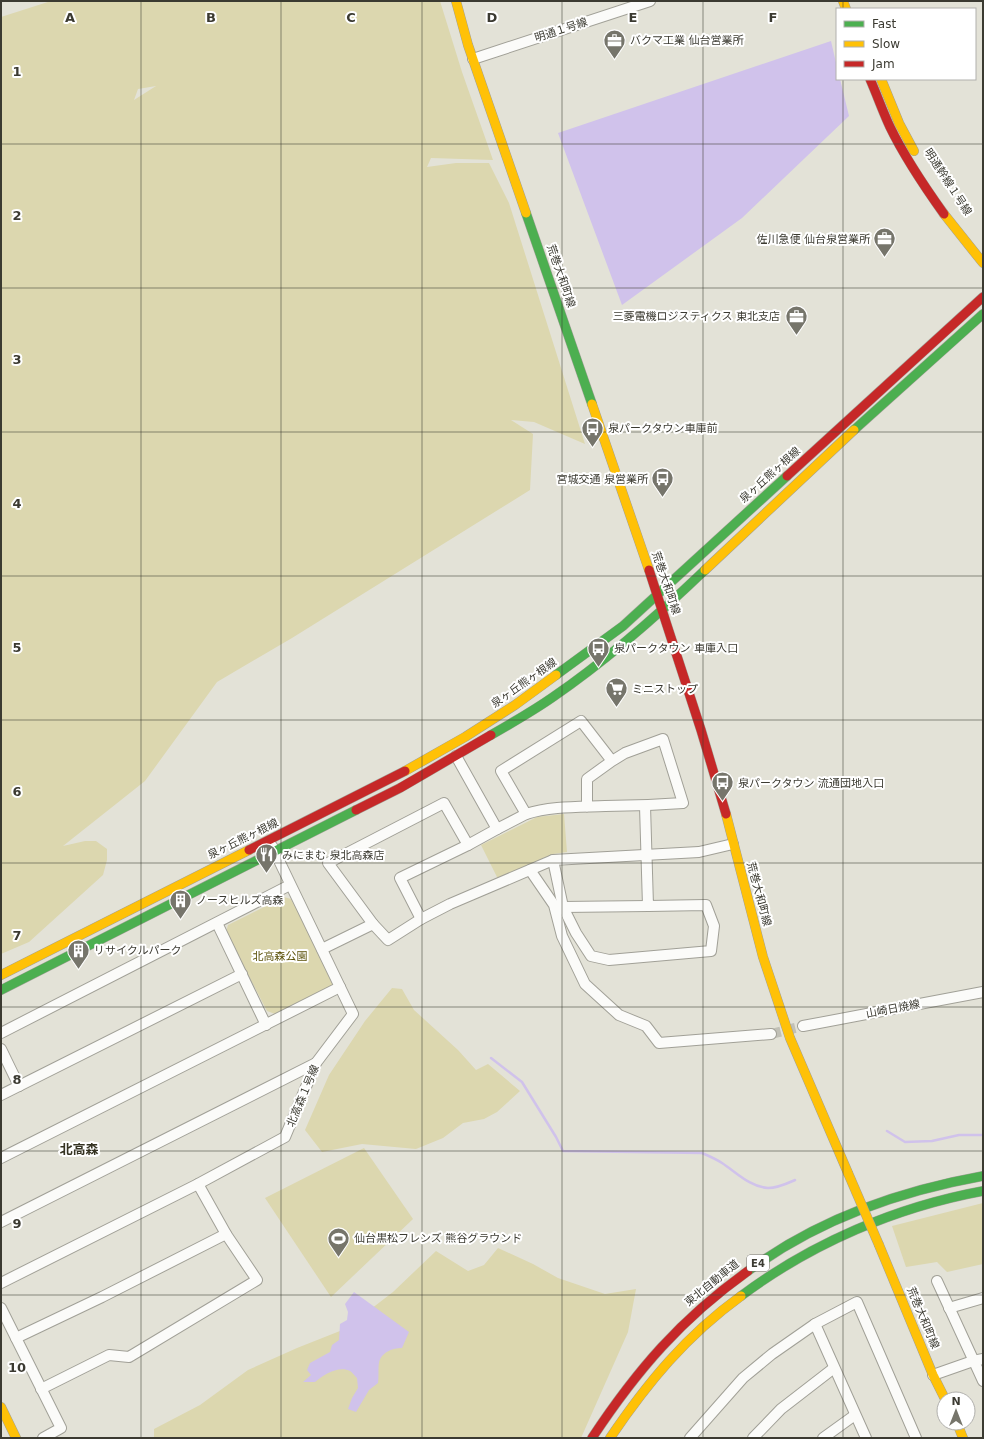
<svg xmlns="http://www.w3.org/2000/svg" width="984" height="1439" font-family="'DejaVu Sans','Noto Sans JP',sans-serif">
	<rect width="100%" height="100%" fill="#e3e2d7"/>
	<!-- green -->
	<g fill="#dcd7af" fill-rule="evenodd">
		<path d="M51,1h389l22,71 31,88 -62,-2 -4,9 29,-4h33l20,40 76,241 -51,-22 -23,-2 22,14 -3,56 -238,148 -75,44 -72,99 -82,65 22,-5h11l11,8v11l-4,15 -74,67 -28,12v-937zM156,86l-22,14 4,-11z"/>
		<path d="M564,814l3,38 -14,2 -55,25 -17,-34 56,-28z"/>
		<path d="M284,897l7,2 43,82 -2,7 -54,27 -11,-4 -41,-79 2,-7z"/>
		<path d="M392,988l10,1 12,21 44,40 18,20 12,-6 32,27 -23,21 -13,7 -21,4 -20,15 -27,11 -54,-5 -40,8 -17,-22 24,-55 36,-54z"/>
		<path d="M364,1148l49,71 -82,78 -66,-99z"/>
		<path d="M983,1203v61l-36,8 -10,-10 -31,5 -14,-41z"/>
		<path d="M498,1248l35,16 25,14 47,16 31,-5 -8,43 -47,106h-427v-9l46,-24 48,-35 49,-22 48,-19 48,-37 43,-41 32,20 16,-6z"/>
	</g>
	<!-- water -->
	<g fill="#d0c2eb">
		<path d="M831,41l6,26v12h3l9,37 -107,102 -120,87 -64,-172z"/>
		<path d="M354,1292l55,40 -7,16c-9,0 -21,4 -23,15 -1,4 0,15 -1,20l-9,7 -13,22 -8,-3 4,-11 6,-10 -1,-10c-2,-2 -5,-6 -7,-7 -11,-6 -27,4 -35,11h-12l8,-7 -4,-5 3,-7 20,-11 2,-7 7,-5 1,-16 7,-4 1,-8 -3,-8z"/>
	</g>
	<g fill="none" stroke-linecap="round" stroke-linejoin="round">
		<!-- stream -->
		<g stroke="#d0c2eb" stroke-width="2.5">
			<path d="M491,1058l31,24 34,55 7,14 139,2c7,3 14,6 20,10 14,9 28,24 46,25 10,0 18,-4 27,-8"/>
			<path d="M887,1131l18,11 27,-1 27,-6h24"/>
		</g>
		<!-- street-tunnel -->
		<path stroke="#c1c0b6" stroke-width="10" stroke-dasharray="10 5" stroke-linecap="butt" d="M771,1034l32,-8"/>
		<defs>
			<g id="street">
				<path d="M473,59l177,-58"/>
				<path d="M587,807v-28l25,-18 13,-8 38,-14 20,64c-26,2 -52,3 -78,3 -26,1 -55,0 -79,8l-25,-43 80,-50 31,40"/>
				<path d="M497,829l29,-15"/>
				<path d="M553,860l146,-8 34,-8"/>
				<path d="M530,870l24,35 8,31 23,48 34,31 27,11 13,17 112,-9"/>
				<path d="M563,907l85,-1"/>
				<path d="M421,919l-21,-41 68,-33 29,-16 -41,-73"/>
				<path d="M217,923l49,102"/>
				<path d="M373,924l-45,-61 116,-60 24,42"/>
				<path d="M322,949l51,-25 15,16 33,-21 29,-15 103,-44 10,47 13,26 15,23 18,4 102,-9 3,-25 -8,-21 -58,1 -3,-100"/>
				<path d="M803,1026l180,-34"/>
				<path d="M1,1033l289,-148"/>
				<path d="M1,1049l18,37"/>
				<path d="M1,1095l241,-121"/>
				<path d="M1,1158l339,-171"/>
				<path d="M1,1222l315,-159"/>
				<path d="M937,1281l46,100"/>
				<path d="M1,1283l197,-99 87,-47 31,-74 37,-49 -81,-168"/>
				<path d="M1,1308l60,120 -18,10"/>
				<path d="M949,1308l34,-10"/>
				<path d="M815,1324l51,114"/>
				<path d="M16,1338l86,-41 124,-63"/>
				<path d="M933,1375l40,-14 10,-2"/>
				<path d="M41,1389l68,-34 20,2 128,-77 -31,-46 -28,-50"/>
				<path d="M690,1438l53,-60 29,-24 43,-30 42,-22 59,136"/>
				<path d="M753,1438l28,-29 53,-41"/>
				<path d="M823,1438l32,-23"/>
			</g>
			<g id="fast">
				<path d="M526,213l66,191"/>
				<path d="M854,430l129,-116"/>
				<path d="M556,675l67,-49 164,-150"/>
				<path d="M491,735c21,-12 42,-24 62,-38 54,-37 105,-82 152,-127"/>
				<path d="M1,990l355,-180"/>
				<path d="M748,1271c69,-51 151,-80 235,-95"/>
				<path d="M741,1296c71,-53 155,-89 242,-105"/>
			</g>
			<g id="slow">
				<path d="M456,1l12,44 58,168"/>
				<path d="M843,1l3,8"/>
				<path d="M881,79l18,44 15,28"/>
				<path d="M944,214l39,49"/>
				<path d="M592,404l57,166"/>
				<path d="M705,570l149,-140"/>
				<path d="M405,771l60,-34 50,-32 41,-30"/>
				<path d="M726,814l37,143 27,81 58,135"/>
				<path d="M1,975l248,-125"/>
				<path d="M879,1245l54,130 12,24"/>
				<path d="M1,1407l15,31"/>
				<path d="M957,1423l6,15"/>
				<path d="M610,1438c38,-56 76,-102 131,-142"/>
			</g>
			<g id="jam">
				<path d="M870,79c7,16 13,33 20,48 15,31 34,59 54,87"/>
				<path d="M787,476l196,-179"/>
				<path d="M649,570l52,160 25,84"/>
				<path d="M356,810l44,-22 91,-53"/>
				<path d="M249,850l156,-79"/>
				<path d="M592,1438c45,-68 89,-119 156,-167"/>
			</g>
		</defs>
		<!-- street casing -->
		<use href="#street" stroke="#a1a097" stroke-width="12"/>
		<!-- fast casing -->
		<use href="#fast" stroke="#a1a097" stroke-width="10"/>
		<!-- slow casing -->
		<use href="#slow" stroke="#a1a097" stroke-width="10"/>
		<!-- jam casing -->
		<use href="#jam" stroke="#a1a097" stroke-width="10"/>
		<!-- street -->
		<use href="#street" stroke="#fbfbf9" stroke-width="10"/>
		<!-- fast -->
		<use href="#fast" stroke="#4caf50" stroke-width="9"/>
		<!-- slow -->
		<use href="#slow" stroke="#ffc107" stroke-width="9"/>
		<!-- jam -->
		<use href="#jam" stroke="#c62828" stroke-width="9"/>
		<defs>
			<path id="slow-bridge" d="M848,1173l31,72"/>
		</defs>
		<!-- slow-bridge casing -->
		<use href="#slow-bridge" stroke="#a1a097" stroke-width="10" stroke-linecap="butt"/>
		<!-- slow-bridge -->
		<use href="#slow-bridge" stroke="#ffc107" stroke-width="9"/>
	</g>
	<!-- grid -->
	<path fill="none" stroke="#3b3a31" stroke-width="1" stroke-opacity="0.55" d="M141,1v1437M281,1v1437M422,1v1437M562,1v1437M703,1v1437M843,1v8M843,79v1359M1,144h982M1,288h982M1,432h982M1,576h982M1,720h982M1,863h982M1,1007h982M1,1151h982M1,1295h982"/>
	<!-- icons -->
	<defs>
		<symbol id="office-pin" viewBox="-11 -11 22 30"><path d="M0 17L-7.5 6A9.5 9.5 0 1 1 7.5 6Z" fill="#76756b" stroke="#fff"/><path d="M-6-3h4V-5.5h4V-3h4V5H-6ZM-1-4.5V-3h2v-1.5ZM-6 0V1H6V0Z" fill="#fff"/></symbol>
		<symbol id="bus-pin" viewBox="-11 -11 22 30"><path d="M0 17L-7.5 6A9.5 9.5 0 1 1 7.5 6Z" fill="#76756b" stroke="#fff"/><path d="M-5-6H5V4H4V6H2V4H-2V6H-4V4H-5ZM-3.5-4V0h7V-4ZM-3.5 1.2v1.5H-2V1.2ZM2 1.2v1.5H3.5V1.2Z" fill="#fff"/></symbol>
		<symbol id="supermarket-pin" viewBox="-11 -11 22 30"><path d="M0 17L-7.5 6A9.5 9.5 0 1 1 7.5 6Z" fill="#76756b" stroke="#fff"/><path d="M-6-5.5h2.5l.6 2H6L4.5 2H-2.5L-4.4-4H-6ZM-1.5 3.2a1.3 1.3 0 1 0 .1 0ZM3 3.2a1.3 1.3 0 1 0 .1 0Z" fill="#fff"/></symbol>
		<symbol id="restaurant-pin" viewBox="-11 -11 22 30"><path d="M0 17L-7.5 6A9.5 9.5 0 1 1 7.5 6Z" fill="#76756b" stroke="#fff"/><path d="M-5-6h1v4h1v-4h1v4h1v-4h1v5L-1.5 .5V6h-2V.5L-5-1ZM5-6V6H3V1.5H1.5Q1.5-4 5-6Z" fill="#fff"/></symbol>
		<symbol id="building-pin" viewBox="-11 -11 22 30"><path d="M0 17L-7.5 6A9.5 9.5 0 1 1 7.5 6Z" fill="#76756b" stroke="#fff"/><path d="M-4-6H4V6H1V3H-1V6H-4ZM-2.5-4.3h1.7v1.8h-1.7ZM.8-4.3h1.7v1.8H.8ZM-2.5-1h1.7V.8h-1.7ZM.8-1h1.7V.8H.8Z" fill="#fff"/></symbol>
		<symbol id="stadium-pin" viewBox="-11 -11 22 30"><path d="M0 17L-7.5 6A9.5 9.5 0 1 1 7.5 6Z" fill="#76756b" stroke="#fff"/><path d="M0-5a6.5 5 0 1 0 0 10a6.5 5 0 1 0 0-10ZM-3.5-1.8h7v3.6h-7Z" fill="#fff"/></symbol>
	</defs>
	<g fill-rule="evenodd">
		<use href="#office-pin" x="602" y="28" width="25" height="34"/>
		<use href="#office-pin" x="872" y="226" width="25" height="34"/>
		<use href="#office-pin" x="784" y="304" width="25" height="34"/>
		<use href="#bus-pin" x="580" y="416" width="25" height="34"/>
		<use href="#bus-pin" x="650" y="466" width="25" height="34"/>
		<use href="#bus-pin" x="586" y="636" width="25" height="34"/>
		<use href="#supermarket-pin" x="604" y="676" width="25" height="34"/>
		<use href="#bus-pin" x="710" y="770" width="25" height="34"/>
		<use href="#restaurant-pin" x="254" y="842" width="25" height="34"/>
		<use href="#building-pin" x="168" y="888" width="25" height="34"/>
		<use href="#building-pin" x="66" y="938" width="25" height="34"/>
		<use href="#stadium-pin" x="326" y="1226" width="25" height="34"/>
	</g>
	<g text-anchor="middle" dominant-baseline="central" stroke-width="4" stroke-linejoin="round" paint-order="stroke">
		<!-- shield labels -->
		<rect fill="#fff" stroke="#76756f" stroke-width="1" x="747" y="1255" width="22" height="16" rx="3"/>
		<g font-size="10" font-weight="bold" fill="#3b3a31">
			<text x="758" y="1263">E4</text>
		</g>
		<!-- street labels -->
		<g font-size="11" fill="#3b3a31" stroke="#fff">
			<text transform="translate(561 30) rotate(-18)">明通１号線</text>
			<text transform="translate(948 182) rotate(57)">明通幹線１号線</text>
			<text transform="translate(561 276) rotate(71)">荒巻大和町線</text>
			<text transform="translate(770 475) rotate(-42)">泉ヶ丘熊ヶ根線</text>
			<text transform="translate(666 583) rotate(71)">荒巻大和町線</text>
			<text transform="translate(524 683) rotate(-35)">泉ヶ丘熊ヶ根線</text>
			<text transform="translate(243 839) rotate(-26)">泉ヶ丘熊ヶ根線</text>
			<text transform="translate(759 894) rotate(75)">荒巻大和町線</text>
			<text transform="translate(893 1009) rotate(-11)">山崎日焼線</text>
			<text transform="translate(303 1096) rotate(-67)">北高森１号線</text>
			<text transform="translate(712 1283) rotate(-39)">東北自動車道</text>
			<text transform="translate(923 1318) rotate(67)">荒巻大和町線</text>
		</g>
		<!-- poi labels -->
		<g font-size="11" fill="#3b3a31" stroke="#fff" text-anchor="start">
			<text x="630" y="40">バクマ工業 仙台営業所</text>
			<text x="870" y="239" text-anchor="end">佐川急便 仙台泉営業所</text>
			<text x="780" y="316" text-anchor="end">三菱電機ロジスティクス 東北支店</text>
			<text x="608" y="428">泉パークタウン車庫前</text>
			<text x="648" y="479" text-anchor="end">宮城交通 泉営業所</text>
			<text x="614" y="648">泉パークタウン 車庫入口</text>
			<text x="632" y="689">ミニストップ</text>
			<text x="738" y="783">泉パークタウン 流通団地入口</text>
			<text x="282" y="855">みにまむ 泉北高森店</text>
			<text x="196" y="900">ノースヒルズ高森</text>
			<text x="94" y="950">リサイクルパーク</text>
			<text x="354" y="1238">仙台黒松フレンズ 熊谷グラウンド</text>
		</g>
		<!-- park labels -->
		<g font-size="11" fill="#5b5109" stroke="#fff">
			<text x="280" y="956">北高森公園</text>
		</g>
		<!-- quarter labels -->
		<g font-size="13" font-weight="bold" fill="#353322" stroke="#fff">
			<text x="79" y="1149">北高森</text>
		</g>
	</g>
	<g font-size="13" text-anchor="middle" font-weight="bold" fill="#3b3a31" stroke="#fff" stroke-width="4" stroke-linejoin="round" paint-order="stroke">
		<text x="70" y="22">A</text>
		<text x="211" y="22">B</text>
		<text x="351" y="22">C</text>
		<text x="492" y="22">D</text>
		<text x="633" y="22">E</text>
		<text x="773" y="22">F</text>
		<text x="17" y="76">1</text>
		<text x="17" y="220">2</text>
		<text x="17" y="364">3</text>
		<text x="17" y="508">4</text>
		<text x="17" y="652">5</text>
		<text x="17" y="796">6</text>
		<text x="17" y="940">7</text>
		<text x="17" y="1084">8</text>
		<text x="17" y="1228">9</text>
		<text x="17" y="1372">10</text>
	</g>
	<!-- border -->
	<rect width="984" height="1439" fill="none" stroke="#3b3a31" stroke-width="4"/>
	<!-- legend -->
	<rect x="836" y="8" width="140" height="72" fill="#ffffff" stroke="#b1b0ad"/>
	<rect x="844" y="21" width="20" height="6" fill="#4caf50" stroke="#b1b0ad"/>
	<text x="872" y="28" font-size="12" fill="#3b3a31">Fast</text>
	<rect x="844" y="41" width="20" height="6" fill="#ffc107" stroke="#b1b0ad"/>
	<text x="872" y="48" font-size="12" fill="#3b3a31">Slow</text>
	<rect x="844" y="61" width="20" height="6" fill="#c62828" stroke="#b1b0ad"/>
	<text x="872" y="68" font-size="12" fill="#3b3a31">Jam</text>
	<!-- north arrow -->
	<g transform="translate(956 1411)"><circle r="19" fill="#ffffff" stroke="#b1b0ad"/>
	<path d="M0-3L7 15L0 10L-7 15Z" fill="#76756b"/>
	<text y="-6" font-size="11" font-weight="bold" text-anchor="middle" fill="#3b3a31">N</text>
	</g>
</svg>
